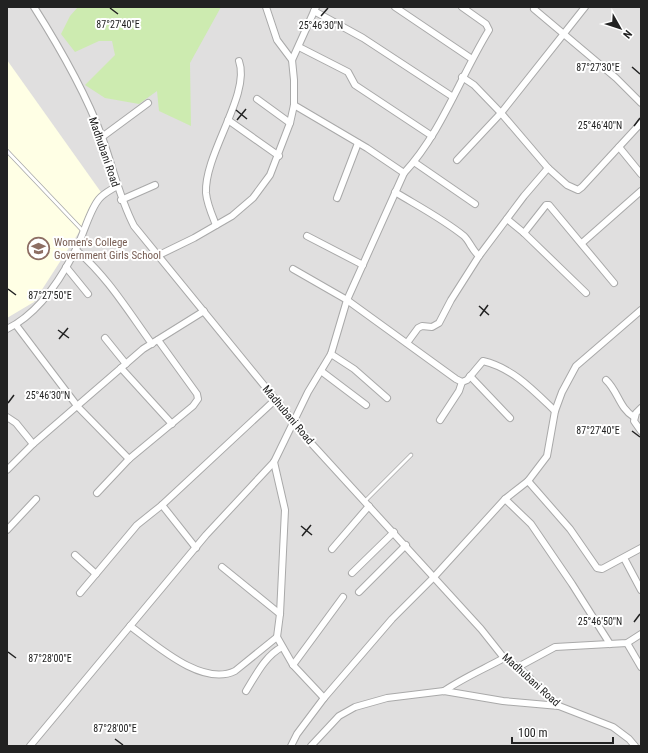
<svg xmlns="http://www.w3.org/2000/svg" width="648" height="753" font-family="'Roboto Condensed',sans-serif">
	<rect width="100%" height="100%" fill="#f2efe9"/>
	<!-- residential -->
	<rect fill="#e0dfdf" x="7" y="7" width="634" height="739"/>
	<!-- education -->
	<path fill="#ffffe5" d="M7,60l96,135 -69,107 -27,16z"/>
	<!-- grass -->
	<path fill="#cdebb0" d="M78,7h143l-31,56 1,63 -32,-15 -2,-20 -18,13 -34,-6 -20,-13 30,-30 -3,-14h-13l-24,11 -14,-18 9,-18z"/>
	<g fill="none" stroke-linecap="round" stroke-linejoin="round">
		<defs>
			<g id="lane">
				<path d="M7,151l76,80"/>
				<path d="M365,501l46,-46"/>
			</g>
			<g id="street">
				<path d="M34,7c26,41 51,84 68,130 11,30 17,60 32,89l177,217 170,186 23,29 14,9 41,39 54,21 16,12 6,7"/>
				<path d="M266,7l11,33 15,20"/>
				<path d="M395,7l77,52"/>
				<path d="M534,9l82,69 25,25"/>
				<path d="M314,11l49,27 90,59"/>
				<path d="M299,47l49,25 7,13 77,51"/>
				<path d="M462,77l12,8 27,28 47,55 19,17 11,5 4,-3 59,-64"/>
				<path d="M257,99l33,24"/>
				<path d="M294,105l73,43 37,25"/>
				<path d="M228,120l51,36"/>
				<path d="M102,137l46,-34"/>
				<path d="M619,147l22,27"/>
				<path d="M457,160l44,-47 84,-106"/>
				<path d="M414,162l61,42"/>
				<path d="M395,192c23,14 48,27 69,44 6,6 8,14 15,20"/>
				<path d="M337,198l21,-55"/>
				<path d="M121,200l34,-15"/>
				<path d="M507,219l17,14 62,60"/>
				<path d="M216,225c-4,-10 -9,-21 -10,-32 -2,-39 45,-99 33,-132"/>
				<path d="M524,233l22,-28h3l65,78"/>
				<path d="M307,236l56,29"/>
				<path d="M582,243l59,-52"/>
				<path d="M76,250c31,26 52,61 76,94"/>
				<path d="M157,256l37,-18 38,-22 21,-18 17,-23 20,-52 4,-18v-25l-2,-20 24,-53"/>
				<path d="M66,267l22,27"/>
				<path d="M293,269l54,31 109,79 6,3 5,-2 16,-19c30,7 51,30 72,50"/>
				<path d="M16,325l62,82 51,52"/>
				<path d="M7,329c31,-15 54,-50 69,-80 8,-15 13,-38 23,-50 5,-6 12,-9 18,-13"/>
				<path d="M105,338l21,26"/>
				<path d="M407,343l11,-15 4,-2 10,1 7,-4 12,-23 28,-44 45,-60 24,-28"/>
				<path d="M331,354l23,15 33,29"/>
				<path d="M121,368l51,56"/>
				<path d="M321,371l45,34"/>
				<path d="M470,376l40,42"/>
				<path d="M606,380c12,11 13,28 28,37"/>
				<path d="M641,408l-5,5 -2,8 7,10"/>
				<path d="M7,417l9,6 17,21"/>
				<path d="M440,420l19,-29 3,-9"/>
				<path d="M274,462l11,48 -5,104 -3,23 16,28 31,33"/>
				<path d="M7,470l26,-26 110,-95 61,-38"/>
				<path d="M528,481l42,48 27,39 5,1 39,-21"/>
				<path d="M97,493l32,-34 64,-53 5,-7 -1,-5 -39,-54"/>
				<path d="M505,499l26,25 41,60 38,60"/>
				<path d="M162,505l34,43"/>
				<path d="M7,530l29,-31"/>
				<path d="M332,549l37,-43"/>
				<path d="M75,555l21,19"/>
				<path d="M624,558l17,32"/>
				<path d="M222,567l58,47"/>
				<path d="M352,573l42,-41"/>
				<path d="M359,592l47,-47"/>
				<path d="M80,593l57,-68 25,-20 113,-105"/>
				<path d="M130,626c26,19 72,61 105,45l42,-34"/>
				<path d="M627,643l14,24"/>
				<path d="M293,665l50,-68"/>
				<path d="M518,667l37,-20 72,-4 14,-9"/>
				<path d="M246,691c10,-16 19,-35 36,-44"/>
				<path d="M444,691c19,-13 40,-22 60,-33"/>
				<path d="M30,746l176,-211 68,-73 34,-70 23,-38 16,-54 57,-127c38,-41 56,-96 85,-143l-3,-6 -24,-17"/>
				<path d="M291,746l6,-12 27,-36 68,-79 42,-42 71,-78 23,-18 19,-25 8,-45 7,-19 14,-26 65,-56"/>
				<path d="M311,746l28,-30 16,-9 32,-9 57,-7 59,10 56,5"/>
			</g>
		</defs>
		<!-- lane casing -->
		<use href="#lane" stroke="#a9a9a9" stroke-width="4.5"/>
		<!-- street casing -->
		<use href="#street" stroke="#a9a9a9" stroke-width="8"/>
		<!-- lane -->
		<use href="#lane" stroke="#fff" stroke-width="3"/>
		<!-- street -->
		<use href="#street" stroke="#fff" stroke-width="6"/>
	</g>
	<!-- ticks -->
	<path fill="none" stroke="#222" stroke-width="1.5" d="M110,8l8,6M321,16l7,-8M632,67l8,7M236,110l11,9M237,120l9,-11M634,126l6,-8M8,289l8,6M479,306l10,9M480,316l8,-11M58,330l11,8M59,339l9,-11M8,403l6,-8M632,431l8,6M301,526l11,9M302,536l9,-11M634,622l6,-8M8,652l8,6M115,739l8,6"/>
	<!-- icons -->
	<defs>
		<symbol id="university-ring" viewBox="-11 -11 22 22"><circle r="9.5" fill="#fff" stroke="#8d6e63" stroke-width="1.5"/><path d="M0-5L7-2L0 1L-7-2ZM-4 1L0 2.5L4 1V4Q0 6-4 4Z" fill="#8d6e63"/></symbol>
	</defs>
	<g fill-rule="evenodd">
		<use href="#university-ring" x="26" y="236" width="25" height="25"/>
	</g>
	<g text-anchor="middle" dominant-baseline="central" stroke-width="4" stroke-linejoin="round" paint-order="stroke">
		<!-- street labels -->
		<g font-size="11" fill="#222" stroke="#fff">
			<text transform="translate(104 152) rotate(71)">Madhubani Road</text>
			<text transform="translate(288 415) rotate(50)">Madhubani Road</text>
			<text transform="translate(531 680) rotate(42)">Madhubani Road</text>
		</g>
		<!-- education labels -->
		<g font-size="11" fill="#785e54" stroke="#fff" text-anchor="start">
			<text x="54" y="242">Women's College<tspan x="54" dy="13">Government Girls School</tspan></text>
		</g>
	</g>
	<g font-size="10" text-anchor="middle" fill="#222" stroke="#fff" stroke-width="4" stroke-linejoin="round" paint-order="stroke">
		<text x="118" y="28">87°27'40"E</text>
		<text x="321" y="29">25°46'30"N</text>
		<text x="598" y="71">87°27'30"E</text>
		<text x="600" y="129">25°46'40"N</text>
		<text x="50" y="299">87°27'50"E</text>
		<text x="48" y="399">25°46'30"N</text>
		<text x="598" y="434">87°27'40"E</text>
		<text x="600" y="625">25°46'50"N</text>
		<text x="50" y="662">87°28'00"E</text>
		<text x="115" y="732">87°28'00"E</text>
	</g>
	<!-- border -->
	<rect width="648" height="753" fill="none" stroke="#222222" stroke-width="16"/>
	<!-- north arrow -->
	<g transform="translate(620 28) rotate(129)" stroke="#ffffff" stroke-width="3" paint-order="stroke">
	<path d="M0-3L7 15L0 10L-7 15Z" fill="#222222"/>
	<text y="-6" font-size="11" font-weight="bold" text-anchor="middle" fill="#222222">N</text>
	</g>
	<!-- scale -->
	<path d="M512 737v6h101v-6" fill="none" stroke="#222222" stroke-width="2"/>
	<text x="518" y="737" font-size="12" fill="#222222" stroke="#ffffff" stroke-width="3" paint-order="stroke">100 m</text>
</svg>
